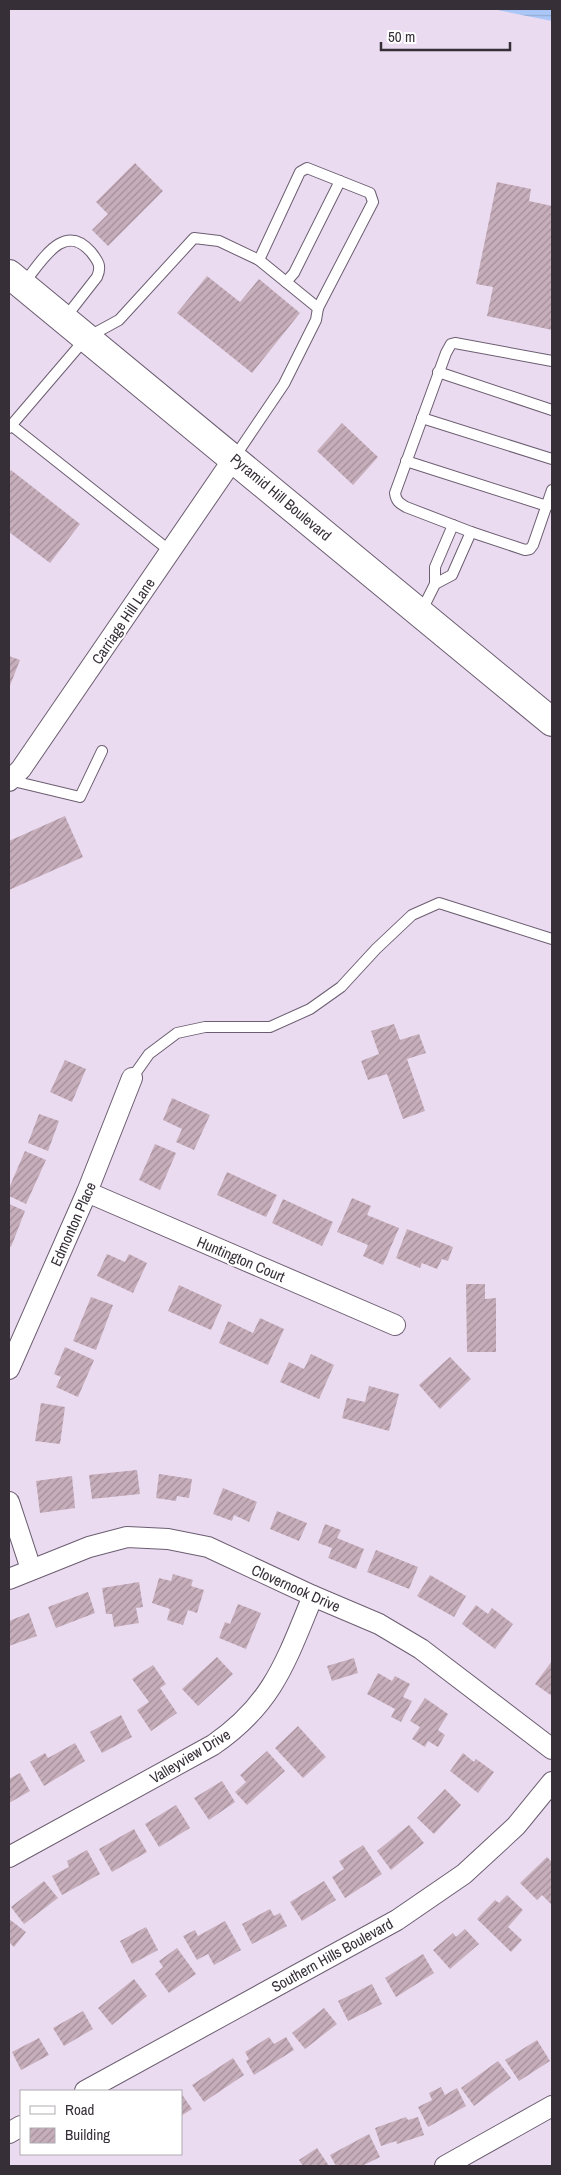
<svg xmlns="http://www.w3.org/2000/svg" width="561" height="2175" font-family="'Archivo Narrow',sans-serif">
	<defs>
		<pattern id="water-rules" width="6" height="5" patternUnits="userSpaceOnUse" patternTransform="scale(1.25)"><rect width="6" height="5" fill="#aac7f7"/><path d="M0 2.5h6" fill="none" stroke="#93abd4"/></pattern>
		<pattern id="building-hatch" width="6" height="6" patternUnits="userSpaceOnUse" patternTransform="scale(1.25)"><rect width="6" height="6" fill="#c7aebb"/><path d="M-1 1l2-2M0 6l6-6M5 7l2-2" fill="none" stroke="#a28e99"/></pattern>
	</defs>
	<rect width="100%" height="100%" fill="#ebdbf1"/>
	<!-- water -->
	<path fill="url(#water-rules)" d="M492,9h60v12z"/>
	<!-- building -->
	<g fill="url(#building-hatch)">
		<path d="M135,163l28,28 -55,55 -16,-16 16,-16 -12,-12z"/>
		<path d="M497,182l34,7 -2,12 23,5v124l-65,-14 6,-29 -17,-3z"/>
		<path d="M207,276l33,26 19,-23 41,34 -48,60 -75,-60z"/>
		<path d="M342,423l36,34 -25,28 -36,-34z"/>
		<path d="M11,470l69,54 -30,39 -41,-31v-59z"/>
		<path d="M9,656l11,4 -11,28z"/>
		<path d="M65,816l18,41 -74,33v-49z"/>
		<path d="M394,1024l6,16 19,-6 7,19 -19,6 18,52 -22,8 -16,-45 -19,6 -7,-19 18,-7 -8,-23z"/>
		<path d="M65,1060l21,9 -14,33 -22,-10z"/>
		<path d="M172,1098l38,17 -16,35 -18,-8 6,-13 -19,-9z"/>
		<path d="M39,1114l20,7 -11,30 -20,-8z"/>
		<path d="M155,1144l21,9 -16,37 -21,-10z"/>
		<path d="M25,1151l21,9 -20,44 -17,-8v-8z"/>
		<path d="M227,1172l50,23 -11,22 -49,-22z"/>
		<path d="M352,1198l19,8 -4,9 32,13 -16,37 -20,-9 5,-11 -31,-13z"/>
		<path d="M283,1199l50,23 -11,24 -50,-23z"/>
		<path d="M9,1204l16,7 -14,36 -2,-1z"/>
		<path d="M407,1229l46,18 -5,14 -6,-2 -5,10 -15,-6 -2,5 -24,-10z"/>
		<path d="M107,1254l18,8 4,-8 18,9 -14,30 -36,-17z"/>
		<path d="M466,1284h19v15l11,-1v54h-29z"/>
		<path d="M179,1285l43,20 -11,25 -43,-19z"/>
		<path d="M91,1297l22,8 -17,45 -23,-9z"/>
		<path d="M260,1318l24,11 -16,36 -49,-22 9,-22 25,12z"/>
		<path d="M65,1347l29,13 -16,37 -22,-10 5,-10 -7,-3z"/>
		<path d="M311,1354l23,11 -15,34 -39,-17 9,-20 15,7z"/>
		<path d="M450,1357l21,22 -31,30 -21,-24z"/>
		<path d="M369,1386l30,8 -10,37 -47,-13 5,-20 18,4z"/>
		<path d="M41,1403l24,4 -5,37 -25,-3z"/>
		<path d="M137,1470l3,24 -48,5 -3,-24z"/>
		<path d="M159,1474l33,5 -3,19 -12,-2 -1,5 -20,-3z"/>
		<path d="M72,1476l3,32 -35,5 -4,-32z"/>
		<path d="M223,1488l34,14 -8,20 -15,-7 -2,6 -19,-7z"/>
		<path d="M277,1511l30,12 -8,18 -29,-12z"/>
		<path d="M325,1524l16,6 -4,8 27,11 -8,20 -28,-11 4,-10 -14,-5z"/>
		<path d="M376,1550l42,17 -9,22 -42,-17z"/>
		<path d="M173,1574l20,6 -2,6 13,4 -7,23 -9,-3 -5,15 -16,-5 3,-11 -18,-6 7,-25 12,3z"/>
		<path d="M430,1575l36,21 -12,21 -37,-21z"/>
		<path d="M139,1582l4,25 -7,1 3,15 -25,4 -2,-13h-6l-4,-26z"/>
		<path d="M88,1592l7,21 -39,15 -8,-21z"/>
		<path d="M238,1604l23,9 -15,36 -27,-11 6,-16 5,2z"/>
		<path d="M476,1605l12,9 4,-6 21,16 -18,25 -33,-25z"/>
		<path d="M29,1613l8,23 -28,10v-25z"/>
		<path d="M217,1657l16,17 -35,32 -16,-17z"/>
		<path d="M354,1658l4,15 -26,8 -5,-15z"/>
		<path d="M552,1661v35l-17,-12z"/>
		<path d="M153,1665l13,19 -6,4 17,25 -26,18 -14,-21 12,-8 -17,-23z"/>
		<path d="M378,1673l14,8 3,-5 15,8 -7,13 9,4 -11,21 -10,-5 4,-8 -28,-15z"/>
		<path d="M425,1698l23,16 -10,16 7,5 -7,12 -10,-6 -3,6 -13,-8 8,-12 -10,-6z"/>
		<path d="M121,1715l11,22 -30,16 -12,-21z"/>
		<path d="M298,1726l28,31 -23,21 -28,-30z"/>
		<path d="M75,1743l10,18 -41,25 -14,-24 15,-9 3,5z"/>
		<path d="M267,1751l18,20 -38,34 -12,-13 11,-10 -6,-7z"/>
		<path d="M463,1753l11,9 2,-3 18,13 -16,21 -28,-22z"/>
		<path d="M20,1773l10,18 -21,12v-24z"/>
		<path d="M222,1781l13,21 -26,18 -15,-22z"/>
		<path d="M445,1789l16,16 -27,29 -17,-16z"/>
		<path d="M176,1805l14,23 -31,19 -14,-23z"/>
		<path d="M409,1825l15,18 -33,27 -14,-19z"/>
		<path d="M134,1829l13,23 -35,20 -13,-23z"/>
		<path d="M363,1845l19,29 -37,24 -13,-21 12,-8 -5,-8z"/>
		<path d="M87,1850l13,24 -38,21 -10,-19 17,-9 -2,-6z"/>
		<path d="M547,1857l5,5 -1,42 -9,-9 -5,5 -17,-17z"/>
		<path d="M44,1881l14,17 -34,26 -13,-17z"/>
		<path d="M324,1881l12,19 -34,21 -12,-19z"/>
		<path d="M507,1895l16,15 -15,17 14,13 -11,12 -34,-33 18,-19 4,3z"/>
		<path d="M270,1909l4,7 6,-3 7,13 -35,18 -10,-20z"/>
		<path d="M9,1919l17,13 -12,15 -5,-5z"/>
		<path d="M225,1921l16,29 -27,15 -6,-11 -11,6 -14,-24 12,-6 3,6z"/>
		<path d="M146,1927l12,23 -26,14 -12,-23z"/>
		<path d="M465,1929l14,15 -29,25 -17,-19 20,-17 3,4z"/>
		<path d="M177,1948l19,26 -27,19 -14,-19 8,-7 -4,-6z"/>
		<path d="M423,1954l11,19 -38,24 -11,-19z"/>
		<path d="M134,1979l13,17 -35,29 -14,-17z"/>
		<path d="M372,1984l10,20 -34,17 -10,-20z"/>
		<path d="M324,2008l13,16 -32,25 -13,-16z"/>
		<path d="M83,2011l10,18 -29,17 -11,-18z"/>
		<path d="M269,2037l5,7 12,-7 8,13 -40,25 -8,-14 3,-2 -4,-7z"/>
		<path d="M39,2038l10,17 -28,15 -9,-18z"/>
		<path d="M537,2040l13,21 -31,20 -14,-21z"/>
		<path d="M233,2058l11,17 -40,27 -12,-17z"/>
		<path d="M498,2061l13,17 -37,28 -13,-18z"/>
		<path d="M441,2087l4,8 12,-7 9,18 -38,21 -10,-20 14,-7 -3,-7z"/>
		<path d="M181,2093l11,16 -11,7z"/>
		<path d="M406,2117l2,3 10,-3 6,18 -27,9 -1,-3 -15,5 -6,-18z"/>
		<path d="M369,2134l11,23 -18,9h-26l-6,-11z"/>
		<path d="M317,2148l12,18h-26l-4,-6z"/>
	</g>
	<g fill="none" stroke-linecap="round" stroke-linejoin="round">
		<defs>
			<g id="lane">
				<path d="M259,260l41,-88 7,-4 63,25 3,9 -55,106"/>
				<path d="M286,282l8,-9 46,-92"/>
				<path d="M23,284c18,-21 40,-64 68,-32 7,9 11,14 6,25l-32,41"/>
				<path d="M552,361l-97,-18 -4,1 -5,9 -51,140c1,8 4,10 11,14l65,25 54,18 5,-1 3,-4 19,-55"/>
				<path d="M438,372l114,38"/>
				<path d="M422,418l130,41"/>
				<path d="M11,425l159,126"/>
				<path d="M9,428l77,-90 33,-18 75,-82 25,3 40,19 59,48 -2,12 -32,64 -50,74"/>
				<path d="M406,461l141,45"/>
				<path d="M453,525l-18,42v17l17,-9 19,-43"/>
				<path d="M421,612l14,-28"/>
				<path d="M9,780l71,17 22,-46"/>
				<path d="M132,1078l17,-24 28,-21 28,-6h65l40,-18 31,-22 35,-38 36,-34 27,-12 113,36"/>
			</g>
			<g id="street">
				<path d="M9,781l12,-12 213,-311"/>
				<path d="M87,1192l308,133"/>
				<path d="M9,1369l78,-177 45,-114"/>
				<path d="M9,1502l22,67"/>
				<path d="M9,1579l80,-32 38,-10 41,2 40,8 105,49 66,28 42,25 131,100"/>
				<path d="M9,1857l204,-112c60,-41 73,-84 100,-149"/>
				<path d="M85,2091l312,-171 67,-46 52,-48 36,-44"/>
				<path d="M9,2133l12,-7"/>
				<path d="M445,2166l107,-60"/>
			</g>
			<path id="secondary" d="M9,274l543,448"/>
		</defs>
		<!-- lane casing -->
		<use href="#lane" stroke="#6c5e71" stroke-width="12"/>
		<!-- street casing -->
		<use href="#street" stroke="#6c5e71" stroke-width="22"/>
		<!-- secondary casing -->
		<use href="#secondary" stroke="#6c5e71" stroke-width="30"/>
		<!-- lane -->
		<use href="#lane" stroke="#fff" stroke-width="10"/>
		<!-- street -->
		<use href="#street" stroke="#fff" stroke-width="20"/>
		<!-- secondary -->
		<use href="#secondary" stroke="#fff" stroke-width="28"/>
	</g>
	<g text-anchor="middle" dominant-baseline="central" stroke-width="4" stroke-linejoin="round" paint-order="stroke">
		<!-- street labels -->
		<g font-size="15" fill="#362f38" stroke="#fff">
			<text transform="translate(281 497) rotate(40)">Pyramid Hill Boulevard</text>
			<text transform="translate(123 621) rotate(-56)">Carriage Hill Lane</text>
			<text transform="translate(73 1224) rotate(-66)">Edmonton Place</text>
			<text transform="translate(241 1259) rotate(23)">Huntington Court</text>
			<text transform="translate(296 1588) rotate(24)">Clovernook Drive</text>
			<text transform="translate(190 1756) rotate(-31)">Valleyview Drive</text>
			<text transform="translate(332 1955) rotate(-29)">Southern Hills Boulevard</text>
		</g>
	</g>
	<!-- border -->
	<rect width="561" height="2175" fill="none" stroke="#362f38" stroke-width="20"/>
	<!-- legend -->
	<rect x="20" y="2090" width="162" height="65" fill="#ffffff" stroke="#afacaf"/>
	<rect x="30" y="2106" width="25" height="8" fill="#ffffff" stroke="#afacaf"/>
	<text x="65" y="2115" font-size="15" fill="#362f38">Road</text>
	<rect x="30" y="2128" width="25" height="15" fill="url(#building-hatch)" stroke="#afacaf"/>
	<text x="65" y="2140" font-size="15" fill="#362f38">Building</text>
	<!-- scale -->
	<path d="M381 42v8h129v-8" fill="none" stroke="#362f38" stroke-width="2.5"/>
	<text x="388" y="42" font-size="15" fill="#362f38" stroke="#ffffff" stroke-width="4" paint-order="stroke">50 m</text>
</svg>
